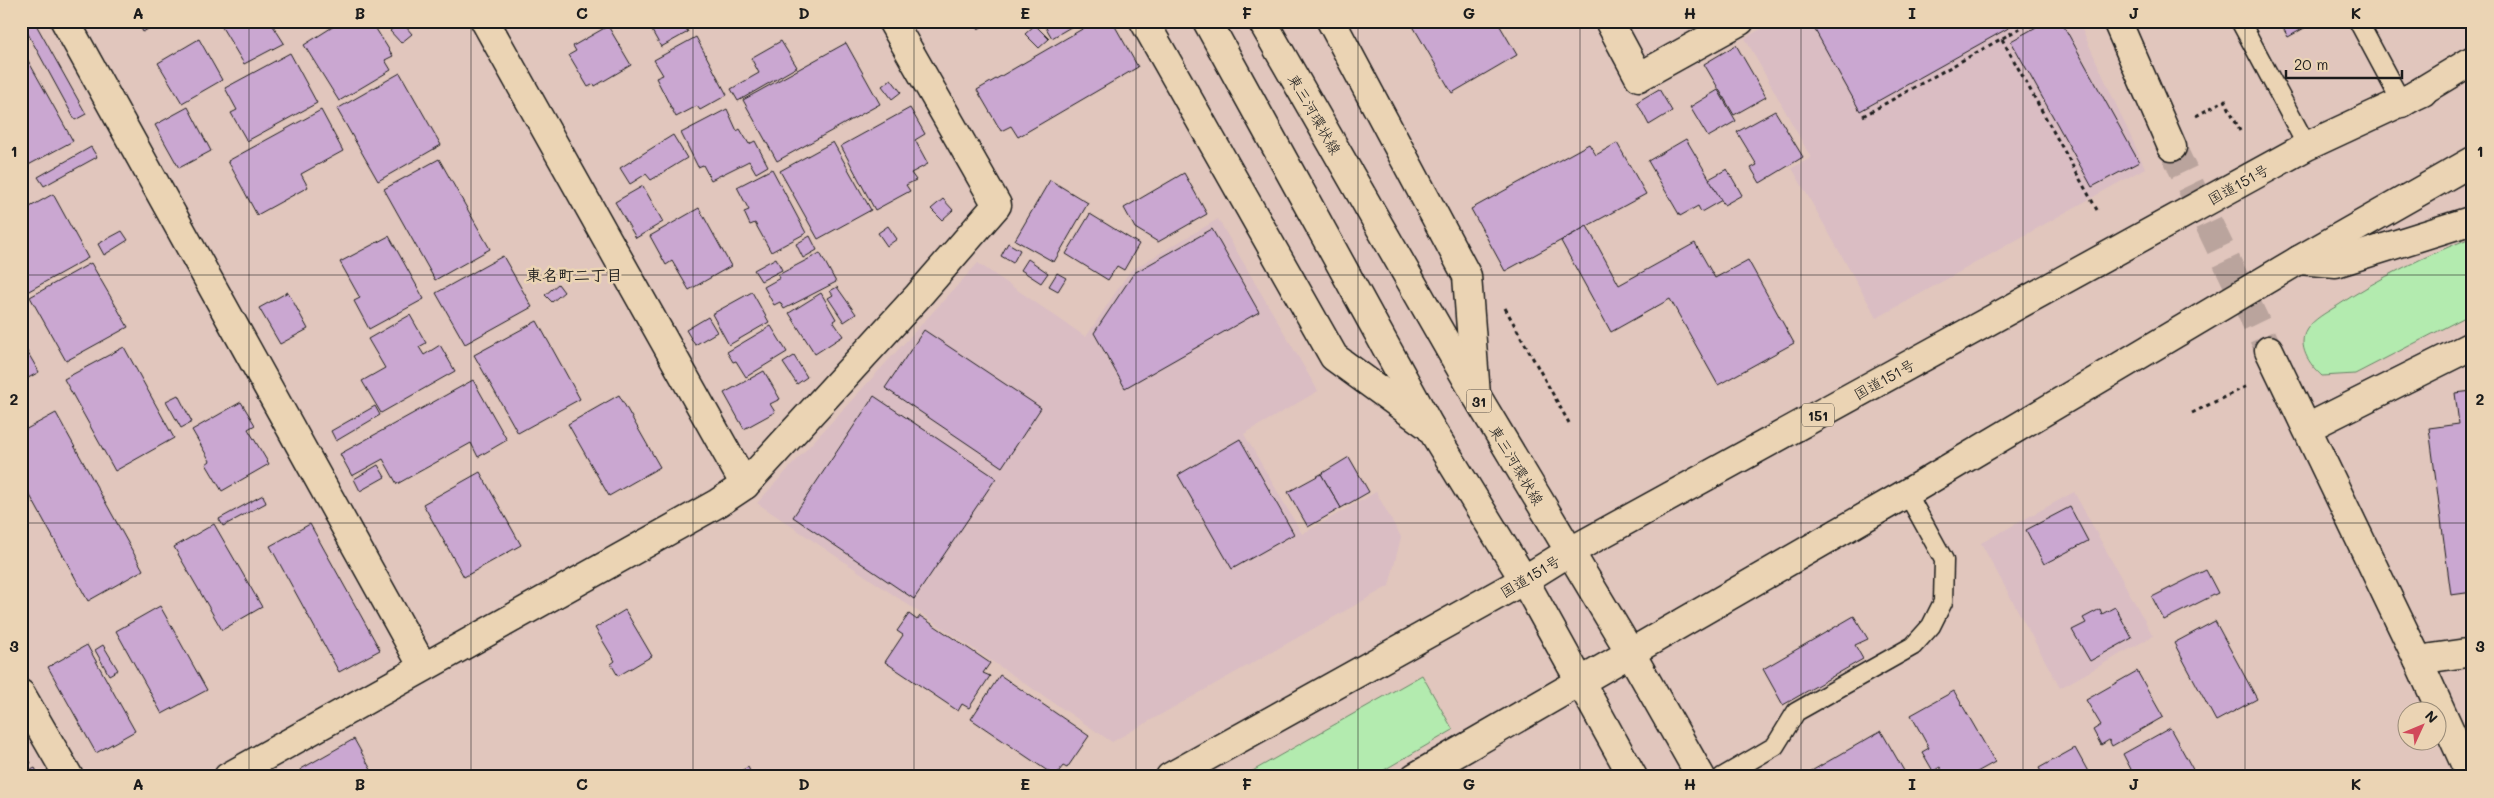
<svg xmlns="http://www.w3.org/2000/svg" width="2494" height="798" font-family="Mali,'Klee One',sans-serif">
	<rect width="100%" height="100%" fill="#e1c6bd"/>
	<filter id="ink" filterUnits="userSpaceOnUse"><feTurbulence type="fractalNoise" baseFrequency=".02" numOctaves="2"/><feDisplacementMap in="SourceGraphic" scale="10" xChannelSelector="R" yChannelSelector="G"/><feConvolveMatrix kernelMatrix="1 2 1 2 8 2 1 2 1" color-interpolation-filters="sRGB"/></filter>
	<g filter="url(#ink)">
		<!-- built -->
		<g fill="#dabdc3">
			<path d="M1775,21h303l67,147 -268,150 -85,-150 19,-10 -66,-120z"/>
			<path d="M1218,219l100,172 -74,43 58,100 74,-42 25,45 -12,49 -277,156 -355,-239 221,-240 108,74 44,-66z"/>
			<path d="M2074,492l79,144 -93,52 -79,-145z"/>
		</g>
		<!-- green -->
		<g fill="#b3ebaf" stroke="#688466">
			<path d="M2473,237v76l-118,61 -33,2c-12,-11 -26,-30 -15,-47 7,-10 20,-17 30,-23 43,-29 88,-50 136,-69z"/>
			<path d="M1422,675l31,55 -81,47h-130z"/>
		</g>
		<!-- building -->
		<g fill="#caa7d1" stroke="#1c1c1c">
			<path d="M21,21h13l52,93 -11,6z"/>
			<path d="M137,21h24l-18,11z"/>
			<path d="M224,21h46l14,22 -40,21 -24,-40z"/>
			<path d="M342,21h25l3,5 3,-2 20,32 -8,4 6,10 -52,31 -35,-56z"/>
			<path d="M401,21l11,13 -11,9 -11,-12z"/>
			<path d="M546,21h17l-13,8z"/>
			<path d="M638,21h44l6,11 -27,15 -14,-25 -6,4z"/>
			<path d="M973,21h19l-14,8z"/>
			<path d="M1042,21h39l-29,17z"/>
			<path d="M1096,21h16l26,46 -120,70 -7,-11 -10,5 -24,-41z"/>
			<path d="M1410,21h87l20,34 -65,38z"/>
			<path d="M1810,21h211l-161,90z"/>
			<path d="M2047,21h14l78,141 -47,25 -81,-146z"/>
			<path d="M2279,21h38l-29,16z"/>
			<path d="M1035,25l14,14 -10,9 -14,-14z"/>
			<path d="M608,26l23,39 -36,21 -1,-2 -6,3 -19,-32 7,-4 -3,-5z"/>
			<path d="M696,37l31,58 -27,15 -3,-4 -21,11 -20,-39 7,-3 -9,-15z"/>
			<path d="M199,39l23,41 -40,23 -24,-40z"/>
			<path d="M781,41l16,26 -59,34 -7,-12 28,-16 -8,-15z"/>
			<path d="M846,43l34,61 -103,57 -34,-61z"/>
			<path d="M1736,45l30,52 -32,18 -30,-51z"/>
			<path d="M21,48l52,93 -52,28z"/>
			<path d="M290,53l27,50 -70,38 -16,-28 6,-3 -12,-22z"/>
			<path d="M400,73l41,72 -63,36 -41,-72z"/>
			<path d="M891,79l10,13 -9,7 -10,-13z"/>
			<path d="M1659,89l13,22 -23,14 -12,-23z"/>
			<path d="M1718,90l18,31 -28,16 -18,-30z"/>
			<path d="M188,107l23,44 -32,17 -24,-43z"/>
			<path d="M910,108l15,26 -10,6 13,24 -17,9 5,7 -10,5 4,6 -35,19 -34,-64z"/>
			<path d="M727,109l10,22 3,-2 9,15 6,-3 13,25 -12,7 -7,-12 -38,19 -8,-15 -5,2 -17,-34z"/>
			<path d="M321,110l22,41 -42,23 7,13 -51,28 -29,-54z"/>
			<path d="M1775,111l28,46 -43,26 -9,-15 6,-3 -20,-33z"/>
			<path d="M673,135l14,23 -36,22 -5,-6 -16,10 -10,-16z"/>
			<path d="M1686,139l36,61 -21,12 -3,-6 -18,10 -32,-55z"/>
			<path d="M833,142l38,68 -53,29 -38,-68z"/>
			<path d="M1617,143l29,51 -141,77 -34,-62 118,-65 7,11z"/>
			<path d="M91,147l6,10 -53,29 -6,-9z"/>
			<path d="M439,159l51,90 -55,31 -51,-91z"/>
			<path d="M772,169l34,64 -35,19 -16,-29 -5,2 -6,-13 5,-2 -12,-23z"/>
			<path d="M1727,169l15,26 -18,10 -15,-26z"/>
			<path d="M1184,173l23,41 -49,28 -23,-14 -11,-20z"/>
			<path d="M1050,180l38,23 -34,59 -39,-22z"/>
			<path d="M643,186l20,36 -27,16 -21,-36z"/>
			<path d="M53,194l35,64 -61,34 -6,-11v-69z"/>
			<path d="M943,199l10,11 -11,10 -11,-11z"/>
			<path d="M699,208l32,58 -42,24 -17,-29 -6,4 -16,-29z"/>
			<path d="M1090,214l49,30 -15,26 -7,-4 -9,14 -42,-26z"/>
			<path d="M888,226l9,13 -10,7 -9,-13z"/>
			<path d="M1587,226l32,59 76,-42 20,35 33,-18 46,83 -76,42 -48,-86 -59,33 -50,-91z"/>
			<path d="M1212,229l47,83 -134,76 -31,-55 40,-60z"/>
			<path d="M122,231l6,9 -24,15 -6,-11z"/>
			<path d="M389,236l35,63 -55,30 -15,-28 6,-3 -20,-36z"/>
			<path d="M810,236l7,14 -14,8 -7,-14z"/>
			<path d="M1008,243l12,7 -7,13 -12,-7z"/>
			<path d="M820,253l16,29 -52,27 -4,-7 -6,3 -10,-18 16,-9 -2,-3z"/>
			<path d="M503,256l29,51 -67,37 -29,-51z"/>
			<path d="M776,258l6,12 -21,11 -7,-11z"/>
			<path d="M1028,259l20,14 -7,10 -20,-13z"/>
			<path d="M91,263l37,64 -62,34 -36,-64z"/>
			<path d="M1057,273l9,5 -8,13 -9,-5z"/>
			<path d="M558,284l6,8 -12,10 -7,-7z"/>
			<path d="M837,287l19,27 -12,8 -16,-24 5,-3 -3,-4z"/>
			<path d="M288,292l20,37 -28,15 -21,-36z"/>
			<path d="M752,292l17,30 -40,23 -17,-31z"/>
			<path d="M821,293l15,26 -3,2 10,15 -28,18 -26,-41z"/>
			<path d="M410,315l16,28 -7,4 5,8 16,-10 15,26 -74,42 -19,-32 23,-13 -17,-29z"/>
			<path d="M708,317l9,15 -22,13 -9,-15z"/>
			<path d="M537,321l43,78 -62,34 -44,-78z"/>
			<path d="M771,326l16,26 -41,25 -10,-16 -3,1 -6,-10z"/>
			<path d="M924,330l117,78 -39,59 -117,-79z"/>
			<path d="M21,341l18,31 -18,10z"/>
			<path d="M124,347l50,91 -59,33 -51,-92z"/>
			<path d="M794,356l13,21 -10,7 -14,-21z"/>
			<path d="M764,371l16,28 -10,5 5,8 -31,17 -20,-36z"/>
			<path d="M473,380l34,60 -29,17 -7,-14 -74,41 -14,-25 -31,17 -12,-22z"/>
			<path d="M2473,391v201l-22,3 -22,-167 30,-4 -4,-31z"/>
			<path d="M178,395l14,27 -11,6 -15,-27z"/>
			<path d="M619,395l41,72 -51,29 -41,-72z"/>
			<path d="M874,396l122,82 -82,121 -121,-82z"/>
			<path d="M241,402l14,23 -7,4 21,35 -47,27 -16,-27 4,-3 -18,-31z"/>
			<path d="M375,406l5,9 -44,26 -5,-10z"/>
			<path d="M56,413l87,157 -55,31 -67,-122v-47z"/>
			<path d="M1240,439l54,95 -62,35 -54,-94z"/>
			<path d="M1349,457l20,35 -28,16 -20,-34z"/>
			<path d="M378,465l7,12 -25,14 -6,-12z"/>
			<path d="M480,472l41,73 -57,32 -41,-73z"/>
			<path d="M1321,474l20,34 -33,19 -20,-35z"/>
			<path d="M263,495l3,8 -43,23 -4,-7z"/>
			<path d="M2070,507l18,34 -44,23 -18,-34z"/>
			<path d="M214,524l48,83 -40,23 -48,-83z"/>
			<path d="M310,524l70,126 -41,22 -69,-126z"/>
			<path d="M2206,570l12,23 -54,27 -12,-23z"/>
			<path d="M160,606l47,84 -45,24 -46,-83z"/>
			<path d="M2115,607l17,31 -42,23 -18,-31 14,-7 -3,-5 17,-9 2,5z"/>
			<path d="M625,610l27,46 -34,20 -7,-12 4,-3 -20,-33z"/>
			<path d="M909,614l8,6 3,-4 70,47 -7,10 7,3 -21,32 -7,-4 -4,7 -73,-49 18,-27 -6,-4z"/>
			<path d="M1854,616l14,23 -13,6 8,14 -80,46 -20,-36z"/>
			<path d="M2215,621l42,78 -41,22 -42,-78z"/>
			<path d="M87,645l48,86 -39,22 -48,-86z"/>
			<path d="M103,645l15,25 -9,5 -14,-25z"/>
			<path d="M2137,671l26,46 -51,29 -3,-6 -8,5 -8,-15 8,-5 -15,-25z"/>
			<path d="M1000,675l89,61 -22,32 -4,-2 -8,10 -84,-57z"/>
			<path d="M1954,691l41,71 -27,15h-22l-6,-10 -7,4 -11,-19 7,-4 -18,-33z"/>
			<path d="M2170,728l26,47 -61,2 -12,-23z"/>
			<path d="M1881,731l26,45 -106,1z"/>
			<path d="M354,739l21,38h-70l-4,-8z"/>
			<path d="M21,746l10,17 -10,6z"/>
			<path d="M2075,748l16,29h-47l-5,-9z"/>
			<path d="M748,767l5,10h-23z"/>
			<path d="M35,768l5,9h-19v-2z"/>
			<path d="M465,769l5,8h-20z"/>
		</g>
		<g fill="none" stroke-linecap="round" stroke-linejoin="round">
			<!-- minor-tunnel -->
			<path stroke="#baa49d" stroke-width="28" stroke-dasharray="28 14" stroke-linecap="butt" d="M2172,147l97,203"/>
			<defs>
				<g id="service">
					<path d="M2240,21l67,125"/>
					<path d="M2358,21l44,82"/>
					<path d="M1722,777l53,-31 21,-34 117,-66 18,-20 12,-24 1,-42 -37,-67"/>
				</g>
				<g id="minor">
					<path d="M65,21l358,646"/>
					<path d="M485,21l260,464"/>
					<path d="M1144,21l190,336 96,70"/>
					<path d="M1331,21l136,255 9,119"/>
					<path d="M1609,21l30,56 101,-56"/>
					<path d="M2117,21l55,126"/>
					<path d="M2269,350l149,310 53,117"/>
					<path d="M2307,428l166,-83"/>
					<path d="M2418,660l55,-8"/>
					<path d="M21,694l48,83"/>
					<path d="M228,777l490,-274 27,-18 173,-189 79,-91 -105,-184"/>
				</g>
				<g id="primary">
					<path d="M1207,21l223,406 94,153 109,197"/>
					<path d="M1262,21l214,374 154,257 71,125"/>
				</g>
				<g id="trunk">
					<path d="M1170,777l354,-197 45,-28 738,-406 116,-54"/>
					<path d="M1415,777l492,-284 392,-233 174,-99"/>
				</g>
				<g id="motorway">
					<path d="M2402,103l71,-43"/>
					<path d="M2299,260l37,3 137,-43"/>
				</g>
			</defs>
			<!-- service casing -->
			<use href="#service" stroke="#1c1c1c" stroke-width="21"/>
			<!-- minor casing -->
			<use href="#minor" stroke="#1c1c1c" stroke-width="31"/>
			<!-- primary casing -->
			<use href="#primary" stroke="#1c1c1c" stroke-width="31"/>
			<!-- trunk casing -->
			<use href="#trunk" stroke="#1c1c1c" stroke-width="31"/>
			<!-- motorway casing -->
			<use href="#motorway" stroke="#1c1c1c" stroke-width="31"/>
			<!-- path -->
			<g stroke="#1c1c1c" stroke-width="3" stroke-dasharray="4 4" stroke-linecap="butt">
				<path d="M2002,39l95,171"/>
				<path d="M1863,116l170,-95"/>
				<path d="M2196,116l29,-16 15,31"/>
				<path d="M1505,308l64,115"/>
				<path d="M2192,413l57,-28"/>
			</g>
			<!-- service -->
			<use href="#service" stroke="#ebd4b4" stroke-width="18"/>
			<!-- minor -->
			<use href="#minor" stroke="#ebd4b4" stroke-width="28"/>
			<!-- primary -->
			<use href="#primary" stroke="#ebd4b4" stroke-width="28"/>
			<!-- trunk -->
			<use href="#trunk" stroke="#ebd4b4" stroke-width="28"/>
			<!-- motorway -->
			<use href="#motorway" stroke="#ebd4b4" stroke-width="28"/>
		</g>
	</g>
	<!-- grid -->
	<path fill="none" stroke="#1c1c1c" stroke-width="1" stroke-opacity="0.55" d="M249,21v756M471,21v756M693,21v756M914,21v756M1136,21v756M1358,21v756M1580,21v756M1801,21v756M2023,21v756M2245,21v756M21,275h2452M21,523h2452"/>
	<g text-anchor="middle" dominant-baseline="central" stroke-width="5" stroke-linejoin="round" paint-order="stroke">
		<!-- shield labels -->
		<g fill="#ebd4b4" stroke="#5a534a" stroke-width="1">
			<rect x="1466.5" y="389.5" width="25" height="23" rx="4"/>
			<rect x="1802" y="403.5" width="32" height="23" rx="4"/>
		</g>
		<g font-size="14" font-weight="bold" fill="#1c1c1c">
			<text x="1479" y="401">31</text>
			<text x="1818" y="415">151</text>
		</g>
		<!-- street labels -->
		<g font-size="15" fill="#1c1c1c" stroke="#ebd4b4">
			<text transform="translate(1315 114) rotate(60)">東三河環状線</text>
			<text transform="translate(2238 184) rotate(-29)">国道151号</text>
			<text transform="translate(1884 379) rotate(-29)">国道151号</text>
			<text transform="translate(1517 465) rotate(59)">東三河環状線</text>
			<text transform="translate(1530 576) rotate(-31)">国道151号</text>
		</g>
		<!-- neighbourhood labels -->
		<g font-size="16" font-weight="bold" fill="#1c1c1c" stroke="#ebd4b4">
			<text x="574" y="274">東名町二丁目</text>
		</g>
	</g>
	<!-- margin -->
	<rect width="2494" height="798" fill="none" stroke="#ebd4b4" stroke-width="55"/>
	<!-- north arrow -->
	<g transform="translate(2422 726) rotate(46)"><circle r="24" fill="#ebd4b4" stroke="#988a77"/>
	<path d="M0-4L9 19L0 12L-9 19Z" fill="#d1495b"/>
	<text y="-8" font-size="14" font-weight="bold" text-anchor="middle" fill="#1c1c1c">N</text>
	</g>
	<!-- scale -->
	<path d="M2286 70v8h116v-8" fill="none" stroke="#1c1c1c" stroke-width="2.5"/>
	<text x="2294" y="70" font-size="15" fill="#1c1c1c" stroke="#ebd4b4" stroke-width="4" paint-order="stroke">20 m</text>
	<rect x="28" y="28" width="2438" height="742" fill="none" stroke="#1c1c1c" stroke-width="2"/>
	<g font-size="16" text-anchor="middle" font-weight="bold" fill="#1c1c1c">
		<text x="138" y="19">A</text>
		<text x="360" y="19">B</text>
		<text x="582" y="19">C</text>
		<text x="804" y="19">D</text>
		<text x="1025" y="19">E</text>
		<text x="1247" y="19">F</text>
		<text x="1469" y="19">G</text>
		<text x="1690" y="19">H</text>
		<text x="1912" y="19">I</text>
		<text x="2134" y="19">J</text>
		<text x="2356" y="19">K</text>
		<text x="14" y="157">1</text>
		<text x="2480" y="157">1</text>
		<text x="14" y="405">2</text>
		<text x="2480" y="405">2</text>
		<text x="14" y="652">3</text>
		<text x="2480" y="652">3</text>
		<text x="138" y="790">A</text>
		<text x="360" y="790">B</text>
		<text x="582" y="790">C</text>
		<text x="804" y="790">D</text>
		<text x="1025" y="790">E</text>
		<text x="1247" y="790">F</text>
		<text x="1469" y="790">G</text>
		<text x="1690" y="790">H</text>
		<text x="1912" y="790">I</text>
		<text x="2134" y="790">J</text>
		<text x="2356" y="790">K</text>
	</g>
</svg>
